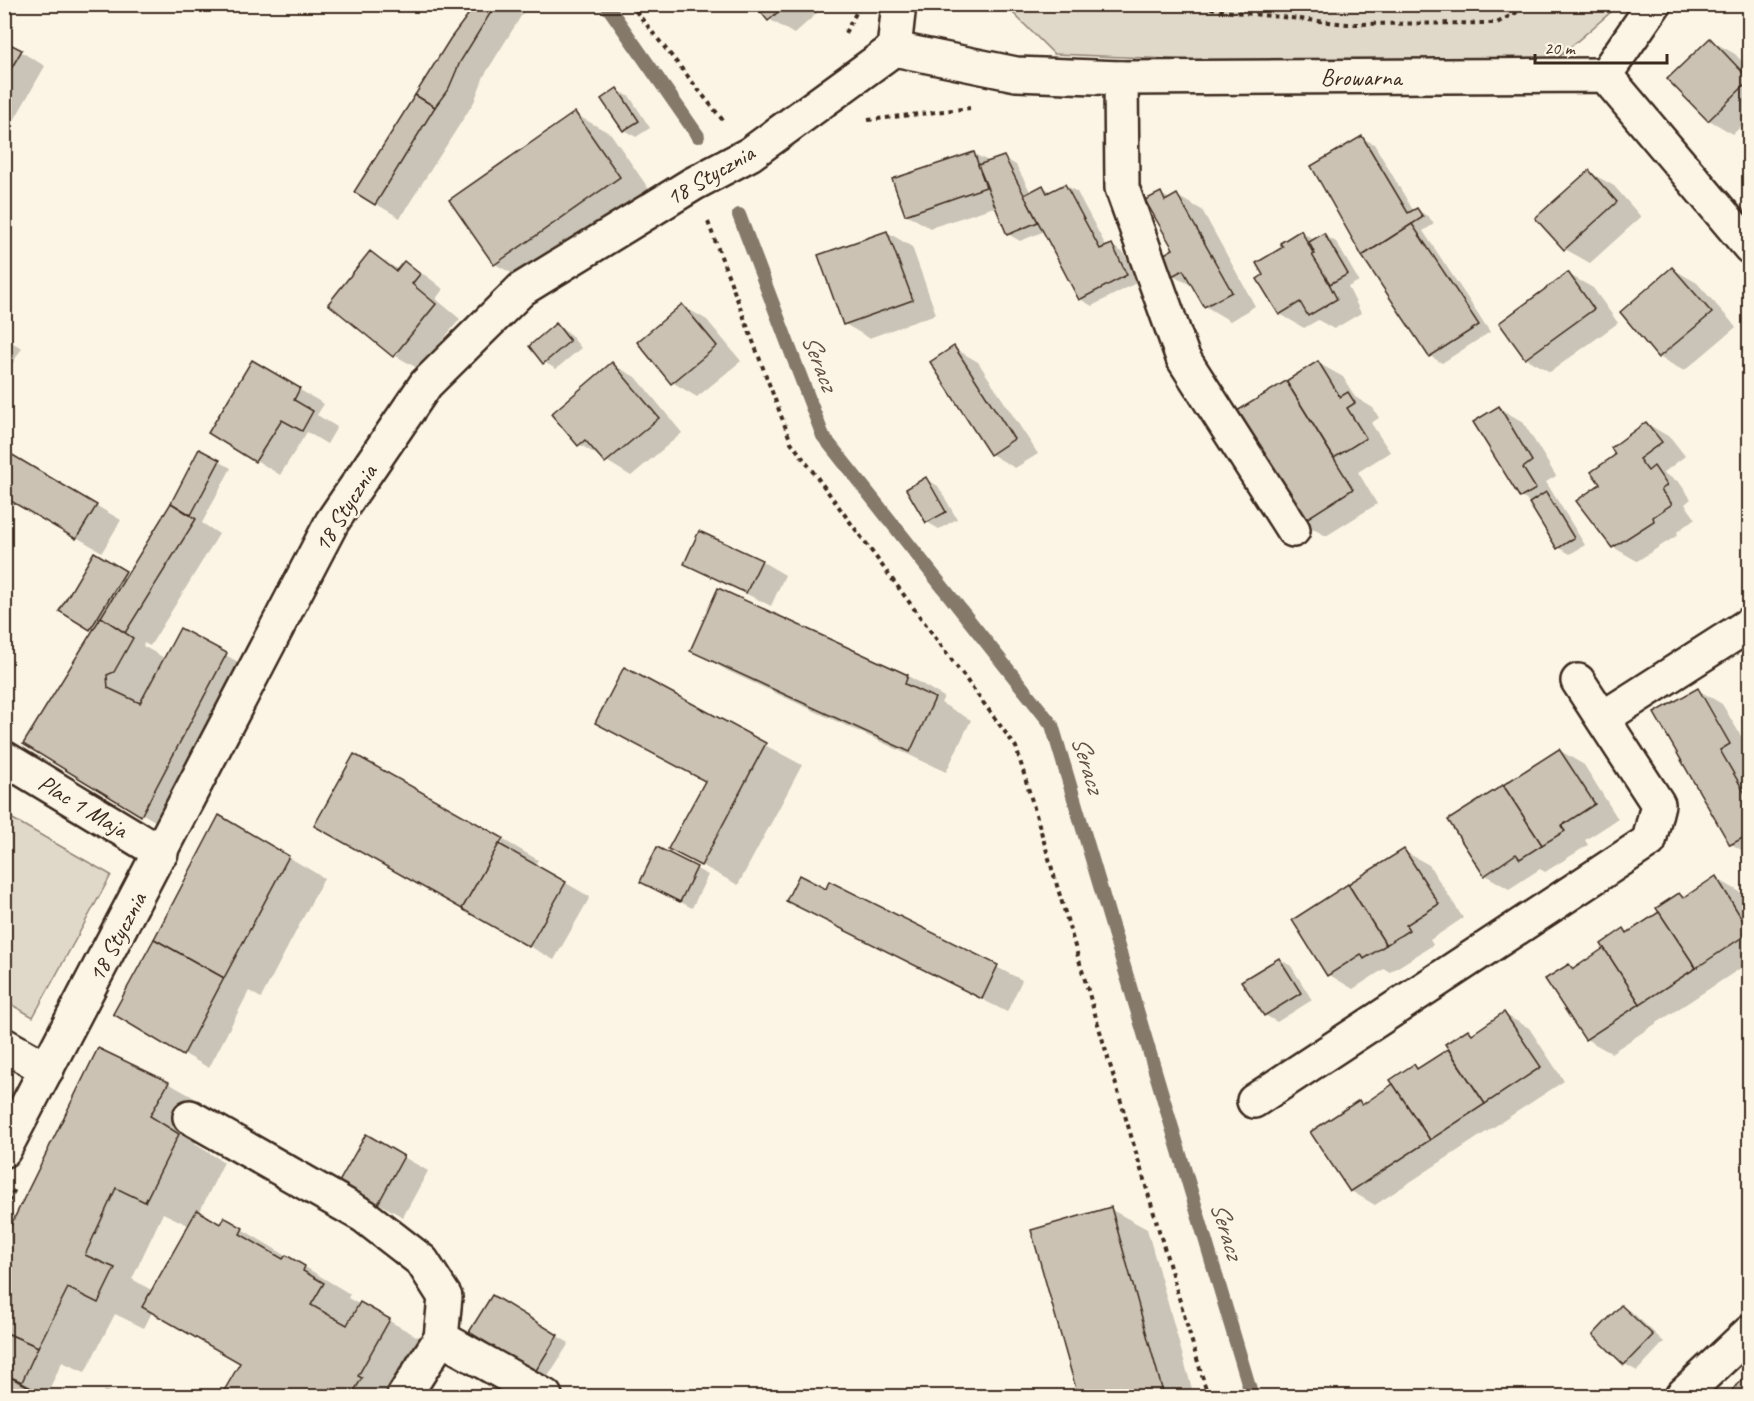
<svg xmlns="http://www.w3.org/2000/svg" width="1754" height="1401" font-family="Caveat,sans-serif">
	<rect width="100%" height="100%" fill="#fcf5e5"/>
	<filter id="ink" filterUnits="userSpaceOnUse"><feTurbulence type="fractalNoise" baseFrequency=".0167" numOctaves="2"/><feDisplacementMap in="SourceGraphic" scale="12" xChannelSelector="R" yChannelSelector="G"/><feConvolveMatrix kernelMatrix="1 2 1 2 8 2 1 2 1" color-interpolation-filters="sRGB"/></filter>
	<g filter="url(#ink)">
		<!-- green -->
		<g fill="#e0d8c8" stroke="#8e8173" stroke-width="1.5">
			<path d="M1005,5h614l-81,70 -484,-21z"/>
			<path d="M4,814l107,61 -78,142 -28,-16z"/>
		</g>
		<!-- shadow -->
		<g fill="#0003" fill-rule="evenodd">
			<path d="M478,4h41l7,4 -42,68 -10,26 -74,116 -44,-26z"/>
			<path d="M756,4h71l-33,30 -25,-15z"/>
			<path d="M1710,40l25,14 15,16v48l-17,16 -24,-14z"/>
			<path d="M4,42l41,24 -41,72z"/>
			<path d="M618,90l12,7 20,31 -14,9 -12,-7 -21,-31z"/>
			<path d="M575,114l36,20 44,64 -124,86 -36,-20z"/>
			<path d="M1362,138l12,6 40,68 3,-2 12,7 5,7 -11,7 67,101 -48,31 -12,-7z"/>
			<path d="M974,154l16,8 14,-4 12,7 15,28 12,-6 9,5 13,-7 12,7 30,56 5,-2 12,7 14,29 -46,24 -12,-7 -35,-68 -25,10 -12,-7 -11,-28 -67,22 -24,-14z"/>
			<path d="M1589,172l25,14 27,31 -51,46 -25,-14z"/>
			<path d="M1161,194l10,6 6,-4 25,14 53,96 -25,15 -25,-15 -11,-19 -21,-12 2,-25z"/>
			<path d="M887,232l25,15 24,67 -67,24 -24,-14z"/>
			<path d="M1301,232l14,8 9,-5 12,7 23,39 -11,6 13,26 -27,16 -16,-9 -14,8 -24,-14 -15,-39z"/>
			<path d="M371,253l28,17 5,-7 24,14 15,12 -7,10 24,20 -41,50 -25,-14z"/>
			<path d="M1673,269l24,14 39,44 -52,44 -25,-14z"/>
			<path d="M1568,274l25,14 25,35 -68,49 -24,-14z"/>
			<path d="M683,306l24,14 34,41 -44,36 -25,-15z"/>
			<path d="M556,325l12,7 13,16 -25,21 -12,-7z"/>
			<path d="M4,338l18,10 -18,29z"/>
			<path d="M954,348l24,14 60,92 -23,14 -24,-14z"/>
			<path d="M252,362l72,42 -7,11 20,12 -10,17 -20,-12 -27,43 -24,-15z"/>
			<path d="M1318,363l25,14 12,20 18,11 6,10 -8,5 19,29 -32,20 19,32 -51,32 -25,-14 -67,-107z"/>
			<path d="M612,364l25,14 45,55 -51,43 -52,-32z"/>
			<path d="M1499,408l24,14 33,54 -10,6 39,63 -15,9 -12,-7 -27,-44 -10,-6z"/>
			<path d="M1646,423l25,15 14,18 -22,17 16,9 12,17 -6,5 10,14 -18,14 1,3 -41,26 -24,-14 -11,-63 15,-29z"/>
			<path d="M200,451l31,17 -29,55 17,11 -69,112 -6,-3 -1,3 23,13 14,-29 82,45 -84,160 -153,-92 69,-112 -33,-21 34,-56 34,20 42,-69z"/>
			<path d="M4,452l117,68 -19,32 -98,-57z"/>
			<path d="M926,479l12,7 19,33 -18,10 -12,-7z"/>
			<path d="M761,561l24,14 -14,31 -85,-42z"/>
			<path d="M719,590l189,86 36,21 -3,6 30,17 -25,52 -218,-101 -36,-21z"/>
			<path d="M624,669l178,96 -64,120 -68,-37 36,-66 -109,-60z"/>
			<path d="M1698,690l24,14 28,47v10l-6,4 6,10v80l-19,-11z"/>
			<path d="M1559,750l25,15 34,54 -33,21 3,5 -43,27 -5,-3 -31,20 -24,-14z"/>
			<path d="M220,817l104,61 -63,120 -12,-7 -40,77 -94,-54z"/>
			<path d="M502,839l36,21 -3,5 55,32 -36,63 -202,-114z"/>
			<path d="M658,849l50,26 -16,33 -38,-20z"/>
			<path d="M1404,851l25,14 34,53 -33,22 3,5 -43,27 -6,-3 -31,20 -25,-15z"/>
			<path d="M1716,878l24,14 10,15v55l-139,91 -25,-14 -17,-74 6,4 31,-20 18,-19 6,3 31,-20 19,-18 5,3z"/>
			<path d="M830,883l192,97 -15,32 -219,-111 39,-10z"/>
			<path d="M1279,959l12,7 21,34 -35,22 -12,-7z"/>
			<path d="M1504,1014l25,14 35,53 -189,124 -24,-14 8,-90 6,4 30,-20 19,-19 5,3 32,-20 17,-18 6,3z"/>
			<path d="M168,1083l46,26 -19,35 29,18 -25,51 22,13 4,-7 125,75 -2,4 88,49 -28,49h-185l19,-33 -90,-51 -8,16 -29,-14 -30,58 -23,-10 -15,32 -8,-3 -1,2 6,3h-40v-153zM163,1213l27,13 -37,65 -21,-12z"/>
			<path d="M367,1136l61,35 -25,46 -62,-35z"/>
			<path d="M1110,1209l37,20 47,167h-115l-47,-165z"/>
			<path d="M492,1297l77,46 -22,35 -76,-46z"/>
			<path d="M1622,1307l12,7 30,28 -27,29 -12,-7z"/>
			<path d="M105,1390l11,6h-15z"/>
		</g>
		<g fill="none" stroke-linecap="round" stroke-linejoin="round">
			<!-- stream -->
			<g stroke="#85796b" stroke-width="14">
				<path d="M606,4l92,132"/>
				<path d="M739,215l84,221 229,289 200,671"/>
			</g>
		</g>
		<!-- building -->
		<g fill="#ccc2b3" stroke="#3b2a1e" stroke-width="1.5">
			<path d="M476,4h20l-36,58 -11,26 -14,19 -20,-12 35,-56z"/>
			<path d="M754,4h33l-19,17z"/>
			<path d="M1710,38l40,42 -42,41 -41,-42z"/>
			<path d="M4,41l18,9 -18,31z"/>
			<path d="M617,88l22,33 -16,10 -22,-32z"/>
			<path d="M415,95l20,12 -60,98 -21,-13z"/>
			<path d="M575,112l45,65 -126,88 -45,-65z"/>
			<path d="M1362,136l46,77 9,-5 6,9 -61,39 -51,-90z"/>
			<path d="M974,152l12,35 -81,28 -13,-36z"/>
			<path d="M1004,156l34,66 -31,13 -29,-70z"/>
			<path d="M1589,170l28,32 -53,48 -29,-32z"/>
			<path d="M1065,184l35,65 12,-5 15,31 -48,25 -55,-105 19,-10 4,8z"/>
			<path d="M1161,192l4,9 12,-7 55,98 -28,15 -21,-37 -11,6 -11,-20 12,-7 -28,-49z"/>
			<path d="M1412,224l67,101 -50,32 -67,-101z"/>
			<path d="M1301,230l36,69 -29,17 -8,-14 -21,13 -22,-36 6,-4 -7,-12 27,-16 -3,-4z"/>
			<path d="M887,231l26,69 -70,25 -25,-70z"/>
			<path d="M1324,233l24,41 -18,10 -18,-29 3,-1 -6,-12z"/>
			<path d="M370,251l26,20 8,-10 16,13 -8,10 24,20 -43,53 -65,-53z"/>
			<path d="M1672,267l40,46 -54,45 -38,-46z"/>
			<path d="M1568,272l26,37 -69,50 -26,-36z"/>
			<path d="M682,304l35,42 -46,38 -34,-42z"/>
			<path d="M556,323l14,18 -27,23 -14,-18z"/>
			<path d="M954,346l60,93 -24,16 -60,-93z"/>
			<path d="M252,360l48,28 -6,12 19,11 -11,20 -20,-11 -27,42 -47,-29z"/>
			<path d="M1318,361l22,36 8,-5 7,11 -8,5 19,30 -32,20 -48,-77z"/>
			<path d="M612,362l47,56 -54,45 -20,-23 -7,6 -27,-32z"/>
			<path d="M1286,381l67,108 -53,34 -68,-109z"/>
			<path d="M1499,406l33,55 -9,7 13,21 -16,9 -47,-76z"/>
			<path d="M1646,422l16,20 -23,17 9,12 6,-5 13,19 -6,5 11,14 -19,13 1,4 -42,27 -36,-47 24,-17 -9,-12 24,-17 -4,-7z"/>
			<path d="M199,449l21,11 -29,55 -20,-12z"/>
			<path d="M4,450l93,55 -21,34 -72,-42z"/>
			<path d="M926,477l20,35 -20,11 -20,-34z"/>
			<path d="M1546,492l28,46 -17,11 -28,-46z"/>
			<path d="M171,503l25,16 -71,114 -24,-16z"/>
			<path d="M699,531l63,29 -16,33 -62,-29z"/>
			<path d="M94,552l32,19 -36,59 -31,-19z"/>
			<path d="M718,588l190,87 -3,9 30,14 -25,54 -220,-101z"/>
			<path d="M101,617l32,21 -19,34 -7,3 1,13 32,15 40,-75 47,25 -86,163 -118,-72z"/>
			<path d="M624,667l142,76 -65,123 -33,-17 37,-68 -110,-58z"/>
			<path d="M1698,688l32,56 -10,6 30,52v32l-20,11 -76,-132z"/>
			<path d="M1559,749l36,55 -34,22 4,5 -23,14 -39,-60z"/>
			<path d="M354,754l149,84 -41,71 -148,-83z"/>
			<path d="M1503,785l39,60 -22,14 -4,-5 -32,22 -36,-56z"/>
			<path d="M219,815l70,41 -65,122 -70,-39z"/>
			<path d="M499,844l67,38 -37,65 -67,-38z"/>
			<path d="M657,847l40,20 -17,35 -40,-20z"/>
			<path d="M1404,849l35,55 -33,21 3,5 -23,15 -38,-61z"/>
			<path d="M799,875l27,14 3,-8 169,84 -16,34 -196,-98z"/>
			<path d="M1716,876l34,56 -54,36 -40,-60 23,-15 4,5z"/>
			<path d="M1348,884l38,61 -22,14 -3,-5 -34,22 -35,-56z"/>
			<path d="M1659,912l37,56 -56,36 -39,-60 23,-16 3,5z"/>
			<path d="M154,939l70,39 -41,78 -70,-42z"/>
			<path d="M1604,948l36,56 -55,36 -40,-61 24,-15 4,5z"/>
			<path d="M1279,958l22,35 -37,23 -23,-35z"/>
			<path d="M1504,1012l37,55 -56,37 -40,-60 23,-15 4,5z"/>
			<path d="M98,1048l71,34 -19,34 29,18 -34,68 -29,-14 -31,67 30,13 -17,35 -30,-15 -30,59 -34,-15v-93z"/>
			<path d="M1448,1049l37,55 -55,36 -40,-60 24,-16 3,5z"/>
			<path d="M1393,1084l37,56 -80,52 -40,-60 49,-32 3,5z"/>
			<path d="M366,1134l38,22 -26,48 -39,-22z"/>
			<path d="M1111,1207l53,189h-86l-47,-166z"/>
			<path d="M197,1210l23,14 4,-7 19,11 -3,6 43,25 3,-4 19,11 -2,5 21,12 -13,22 36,20 13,-23 30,17 -32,57 4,2 -11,18h-130l19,-33 -98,-56z"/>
			<path d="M492,1295l66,40 -23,37 -66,-40z"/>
			<path d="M1621,1305l32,30 -29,30 -31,-30z"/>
			<path d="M4,1332l34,15 -16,35 -18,-8z"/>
			<path d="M1750,1373v23h-12l-6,-6z"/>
			<path d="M4,1374l37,19v3h-37z"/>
		</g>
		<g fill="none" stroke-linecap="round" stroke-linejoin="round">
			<defs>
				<g id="minor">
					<path d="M894,49l122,25 105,4 484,-3 145,172"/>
					<path d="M894,49l5,-45"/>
					<path d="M1605,75l49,-71"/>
					<path d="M1121,78l1,110 61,170 110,172"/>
					<path d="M1603,718l147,-94"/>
					<path d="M4,758l157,95"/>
					<path d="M4,1045l43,24"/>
					<path d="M1254,1101l395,-260 9,-37 -80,-123"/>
					<path d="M190,1117l174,99 58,45 23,36 -4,41 -37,58"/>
					<path d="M4,1150l328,-628 94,-138 96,-95 171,-105 57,-30 144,-105"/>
					<path d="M441,1338l104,58"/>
					<path d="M1682,1396l68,-64"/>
				</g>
			</defs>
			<!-- minor casing -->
			<use href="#minor" stroke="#3b2a1e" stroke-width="38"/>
			<!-- path -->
			<g stroke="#3b2a1e" stroke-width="4" stroke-dasharray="4.5 4.5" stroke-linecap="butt">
				<path d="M630,4l95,119"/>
				<path d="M1193,4l31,7 123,13 150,-1 35,-19"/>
				<path d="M845,33l11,-20"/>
				<path d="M868,120l102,-12"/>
				<path d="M708,222l83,220 225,305 192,649"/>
				<path d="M1742,287l8,8"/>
				<path d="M4,1210l12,-23"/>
			</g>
			<!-- minor -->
			<use href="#minor" stroke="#fcf5e5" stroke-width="33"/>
		</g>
	</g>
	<g text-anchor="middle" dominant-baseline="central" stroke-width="5" stroke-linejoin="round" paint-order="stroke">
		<!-- street labels -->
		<g font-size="24" fill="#3b2a1e" stroke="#fcf5e5">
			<text x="1361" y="77">Browarna</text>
			<text transform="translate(710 175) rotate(-30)">18 Stycznia</text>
			<text transform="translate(345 508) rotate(-58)">18 Stycznia</text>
			<text transform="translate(83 806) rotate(31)">Plac 1 Maja</text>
			<text transform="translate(117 937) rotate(-62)">18 Stycznia</text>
		</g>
		<!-- water labels -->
		<g font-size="26" font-style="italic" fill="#605144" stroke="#fcf5e5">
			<text transform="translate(820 362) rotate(69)">Seracz</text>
			<text transform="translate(1088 764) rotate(73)">Seracz</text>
			<text transform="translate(1227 1230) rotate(73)">Seracz</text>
		</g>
	</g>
	<!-- margin -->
	<rect width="1754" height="1401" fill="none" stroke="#fcf5e5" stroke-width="24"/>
	<rect x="12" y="12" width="1730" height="1377" fill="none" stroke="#3b2a1e" stroke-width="2" filter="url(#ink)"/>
	<!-- scale -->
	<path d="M1535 54v9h132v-9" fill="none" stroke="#3b2a1e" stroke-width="3"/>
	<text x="1544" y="54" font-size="18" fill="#3b2a1e" stroke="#fcf5e5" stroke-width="4.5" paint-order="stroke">20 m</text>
</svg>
